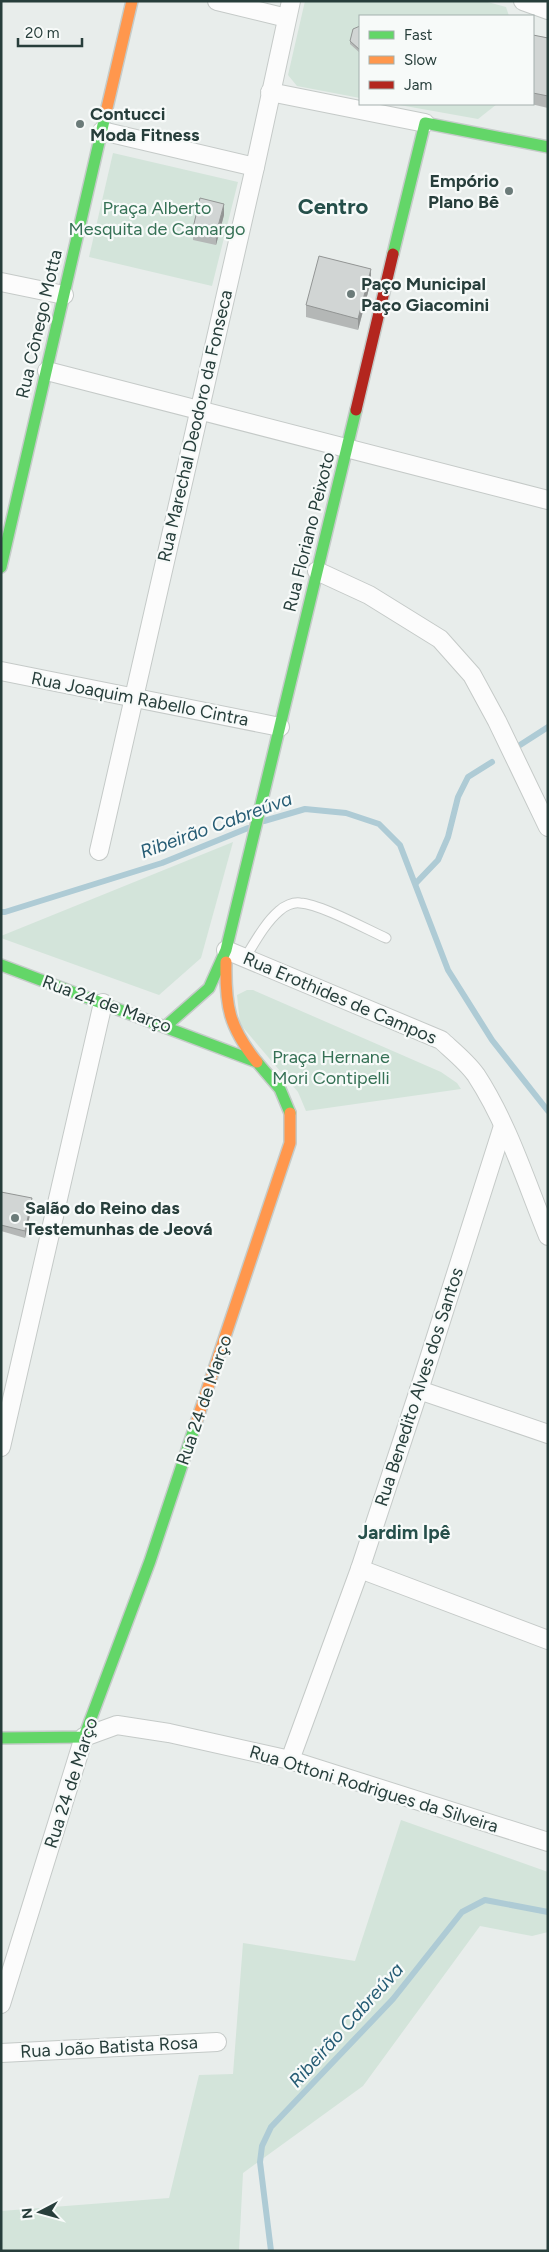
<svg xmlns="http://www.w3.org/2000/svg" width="549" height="2252" font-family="Figtree,sans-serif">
	<rect width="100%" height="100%" fill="#e8edeb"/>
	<!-- green -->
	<g fill="#d3e4da">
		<path d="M305,1h179l22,6 3,9h-149v82l-63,-12 -9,-11z"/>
		<path d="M394,104h103l-19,15z"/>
		<path d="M113,153l125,29 -26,104 -123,-29z"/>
		<path d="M233,842l-32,116 -42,37 -158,-57v-2z"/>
		<path d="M247,990h6l188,82 16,11 4,6 -155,22 -8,-19 -58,-68 -3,-29z"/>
		<path d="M401,1820l147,52v60l-16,4 -52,-10 -117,160 -120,87 -4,78h-238v-40l168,-13 30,-123 34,-1 10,-131 112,18z"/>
	</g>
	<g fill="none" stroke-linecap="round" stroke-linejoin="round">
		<!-- stream -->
		<g stroke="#aecbd5" stroke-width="6">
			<path d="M520,745l28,-18"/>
			<path d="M264,821l41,-12 41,4 33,11 21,21 48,125 44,70 56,71"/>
			<path d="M416,883l22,-23 10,-23 10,-40 10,-20 24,-15"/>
			<path d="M1,912h4l157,-49 86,-35"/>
			<path d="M271,2251l-11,-89 2,-16 9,-19 122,-128 69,-87 23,-12 63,12"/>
		</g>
		<defs>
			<path id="lane" d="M245,958c10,-16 20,-35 34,-47 5,-5 14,-9 21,-8 20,1 66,26 86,35"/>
			<g id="street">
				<path d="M217,1l70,17"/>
				<path d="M523,1l25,9"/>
				<path d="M270,92l155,31"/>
				<path d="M102,131l153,36"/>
				<path d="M1,282l63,13"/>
				<path d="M47,371l501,129"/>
				<path d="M317,571l52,24 71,44 32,36 25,46 51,106"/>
				<path d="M1,671l279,56"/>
				<path d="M99,851l156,-684 36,-166"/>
				<path d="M226,950l215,90c12,11 26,22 35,35 32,49 50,107 72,161"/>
				<path d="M419,1390l129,44"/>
				<path d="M1,1447l102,-444"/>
				<path d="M360,1569l188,71"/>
				<path d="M290,1760l70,-191 59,-179 84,-264"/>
				<path d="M1,2004l83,-267 33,-12 52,8 121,27 258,82"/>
				<path d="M1,2053l216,-11"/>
			</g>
			<g id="fast">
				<path d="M393,254l32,-131 123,24"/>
				<path d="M1,567l105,-455"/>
				<path d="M1,965l256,97 23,27 10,24"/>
				<path d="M166,1026l43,-38 17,-38 130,-540"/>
				<path d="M1,1738l83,-1 66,-176 46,-138"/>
			</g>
			<g id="slow">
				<path d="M106,112l26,-111"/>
				<path d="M226,962c-1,44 3,65 31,100"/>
				<path d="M196,1423l94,-280v-30"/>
			</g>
			<path id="jam" d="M356,410l37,-156"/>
		</defs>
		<!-- lane casing -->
		<use href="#lane" stroke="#c5cac8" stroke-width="11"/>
		<!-- street casing -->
		<use href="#street" stroke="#c5cac8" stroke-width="20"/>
		<!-- fast casing -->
		<use href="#fast" stroke="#c5cbc9" stroke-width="14"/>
		<!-- slow casing -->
		<use href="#slow" stroke="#c5cbc9" stroke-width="14"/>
		<!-- jam casing -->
		<use href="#jam" stroke="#c5cbc9" stroke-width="14"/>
		<!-- lane -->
		<use href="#lane" stroke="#fcfcfc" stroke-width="9"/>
		<!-- street -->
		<use href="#street" stroke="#fcfcfc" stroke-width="18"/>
		<!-- fast -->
		<use href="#fast" stroke="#63d668" stroke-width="11"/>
		<!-- slow -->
		<use href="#slow" stroke="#ff974d" stroke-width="11"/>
		<!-- jam -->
		<use href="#jam" stroke="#b3261e" stroke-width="11"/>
	</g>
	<!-- wall -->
	<g fill="#b4b7b6">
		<path d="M360,26v27l-10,-9v-3z"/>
		<path d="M533,35l15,3v70l-17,-4h2z"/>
		<path d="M224,215l-8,30 -23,-5v-12z"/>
		<path d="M371,281l-13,49 -52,-13v-12z"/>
		<path d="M1,1192l31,13 -7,33 -24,-7z"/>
	</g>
	<!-- shaded-wall -->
	<g fill="#929594">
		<path d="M224,204v11l-8,30v-11z"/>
		<path d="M371,269v12l-13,49v-11z"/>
		<path d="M32,1198v7l-7,33v-7z"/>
	</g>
	<!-- building -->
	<g fill="#d1d5d4" stroke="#929594">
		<path d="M360,26v24l-10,-9 3,-12z"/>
		<path d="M533,35l15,3v58l-15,-3z"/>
		<path d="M200,198l24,6 -8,30 -23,-6z"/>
		<path d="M319,256l52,13 -13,50 -52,-14z"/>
		<path d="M1,1192l31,6 -7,33 -24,-6z"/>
	</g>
	<!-- markers -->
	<g fill="#6b7b79" stroke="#f7faf9" stroke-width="2">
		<circle cx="80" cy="124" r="5"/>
		<circle cx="509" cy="191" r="5"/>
		<circle cx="351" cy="294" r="5"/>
		<circle cx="15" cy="1218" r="5"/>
	</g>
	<g text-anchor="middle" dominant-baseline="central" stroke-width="4.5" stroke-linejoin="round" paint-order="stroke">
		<!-- poi labels -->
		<g font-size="18" font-weight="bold" fill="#273e3b" stroke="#f7faf9" text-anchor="start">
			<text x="90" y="114">Contucci<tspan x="90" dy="21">Moda Fitness</tspan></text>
			<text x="499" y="181" text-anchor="end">Empório<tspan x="499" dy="21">Plano Bê</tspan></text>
			<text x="361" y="284">Paço Municipal<tspan x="361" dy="21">Paço Giacomini</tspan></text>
			<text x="25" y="1208">Salão do Reino das<tspan x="25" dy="21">Testemunhas de Jeová</tspan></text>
		</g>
		<!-- park labels -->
		<g font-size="18" fill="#357155" stroke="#f7faf9">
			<text x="157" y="208">Praça Alberto<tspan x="157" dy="21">Mesquita de Camargo</tspan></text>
			<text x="331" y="1057">Praça Hernane<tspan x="331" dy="21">Mori Contipelli</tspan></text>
		</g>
		<!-- street labels -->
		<g font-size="18" fill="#273e3b" stroke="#f7faf9">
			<text transform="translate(39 324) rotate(-77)">Rua Cônego Motta</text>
			<text transform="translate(195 426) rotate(-77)">Rua Marechal Deodoro da Fonseca</text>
			<text transform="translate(309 532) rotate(-76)">Rua Floriano Peixoto</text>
			<text transform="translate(140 699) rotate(11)">Rua Joaquim Rabello Cintra</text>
			<text transform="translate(340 998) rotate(23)">Rua Erothides de Campos</text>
			<text transform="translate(107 1004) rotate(20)">Rua 24 de Março</text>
			<text transform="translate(419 1387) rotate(-72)">Rua Benedito Alves dos Santos</text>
			<text transform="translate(204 1400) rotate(-71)">Rua 24 de Março</text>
			<text transform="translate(71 1783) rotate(-72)">Rua 24 de Março</text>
			<text transform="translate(374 1789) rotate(17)">Rua Ottoni Rodrigues da Silveira</text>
			<text transform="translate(109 2047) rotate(-3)">Rua João Batista Rosa</text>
		</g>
		<!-- water labels -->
		<g font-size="19" font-style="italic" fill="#275d75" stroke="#f7faf9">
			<text transform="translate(216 825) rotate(-20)">Ribeirão Cabreúva</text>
			<text transform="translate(346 2025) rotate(-48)">Ribeirão Cabreúva</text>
		</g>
		<!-- neighbourhood labels -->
		<g font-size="19" font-weight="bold" fill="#254f4a" stroke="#f7faf9">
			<text x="404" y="1532">Jardim Ipê</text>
		</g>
		<!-- district labels -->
		<g font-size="22" font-weight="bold" fill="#254f4a" stroke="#f7faf9">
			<text x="333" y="206">Centro</text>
		</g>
	</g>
	<!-- border -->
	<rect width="549" height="2252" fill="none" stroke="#273e3b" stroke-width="5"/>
	<!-- legend -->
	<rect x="359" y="15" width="175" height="90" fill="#f7faf9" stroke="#a4afad"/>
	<rect x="369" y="31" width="25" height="8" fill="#63d668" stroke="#a4afad"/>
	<text x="404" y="40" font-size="15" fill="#273e3b">Fast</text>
	<rect x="369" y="56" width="25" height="8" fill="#ff974d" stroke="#a4afad"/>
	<text x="404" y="65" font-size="15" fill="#273e3b">Slow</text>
	<rect x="369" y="81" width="25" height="8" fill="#b3261e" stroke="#a4afad"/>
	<text x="404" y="90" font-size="15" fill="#273e3b">Jam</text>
	<!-- north arrow -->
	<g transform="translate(40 2212) rotate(264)" stroke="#f7faf9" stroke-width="4" paint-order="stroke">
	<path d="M0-4L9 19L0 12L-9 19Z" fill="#273e3b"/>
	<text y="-8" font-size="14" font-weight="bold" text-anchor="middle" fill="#273e3b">N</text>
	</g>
	<!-- scale -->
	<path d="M18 38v8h64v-8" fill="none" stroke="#273e3b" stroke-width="2.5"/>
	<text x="25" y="38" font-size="15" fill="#273e3b" stroke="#f7faf9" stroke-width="4" paint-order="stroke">20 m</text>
</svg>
